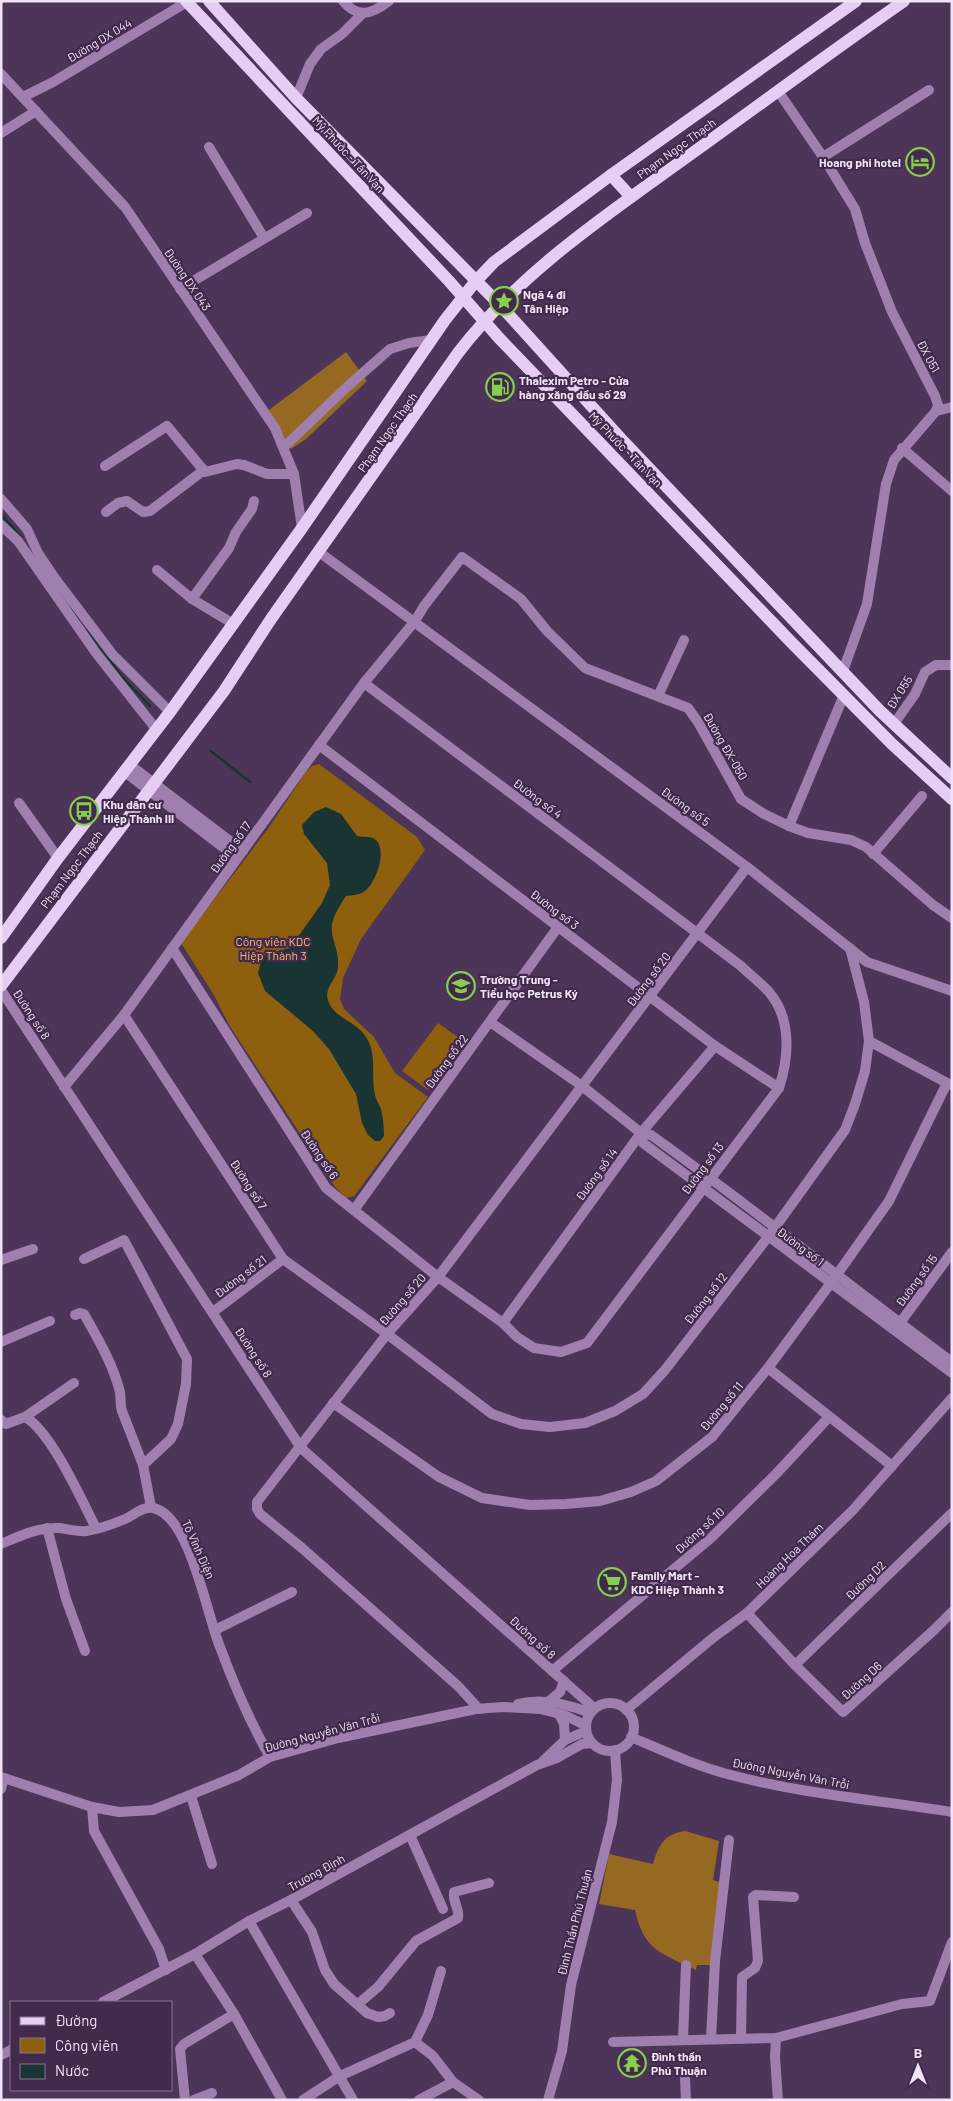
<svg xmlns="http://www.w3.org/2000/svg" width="953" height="2101" font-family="Barlow,sans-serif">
	<rect width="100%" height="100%" fill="#4d3559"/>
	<!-- green -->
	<g fill="#8e5f0c">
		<path d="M319,764l98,73 8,13 -64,89 -18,39 -3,21 4,10 30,28 21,36 33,24 -74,99 -7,2 -12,-11 -106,-162 -15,-30 -33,-52 86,-113 39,-58 6,-6z"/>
		<path d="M438,1023l25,18 -35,49 -26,-19z"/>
	</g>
	<!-- forest -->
	<g fill="#966923">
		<path d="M346,352l21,29 -61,58 -15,10 -22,-39z"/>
		<path d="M685,1831l34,10 -6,39 9,3 -11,82h-14l-1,5c-35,-17 -52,-19 -61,-60l-36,-6 10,-50 44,10c5,-18 11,-30 32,-33z"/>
	</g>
	<!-- water -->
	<path fill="#183433" d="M326,807l15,7 16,22c7,2 13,-1 19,4 12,11 -1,47 -14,53 -5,2 -11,2 -16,3 -3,4 -5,8 -8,13 -15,26 2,33 0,58 -1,14 -16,21 -9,36 7,15 24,18 34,30 16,19 7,41 12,62 1,5 4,9 6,14 2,9 3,18 3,27l-4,5h-5l-7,-6 -6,-12 -6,-29 -27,-45 -16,-18 -48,-40 -7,-18 4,-15 5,-4 23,-6 32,-45 8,-18 -3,-22 -23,-29 -2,-9 12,-13z"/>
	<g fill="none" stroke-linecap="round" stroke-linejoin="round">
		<!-- stream -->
		<g stroke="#183433" stroke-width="2.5">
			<path d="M1,514l20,23"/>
			<path d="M71,609l9,11"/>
			<path d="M88,630l35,48 27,28"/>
			<path d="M211,751l39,31"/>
		</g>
		<!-- minor -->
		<g stroke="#9e7fad" stroke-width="10">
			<path d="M343,1c15,18 29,13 46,0"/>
			<path d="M1,74l124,133 150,221 19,46 8,54"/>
			<path d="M778,91l45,66 32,52 10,34 27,69 43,84 3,9 -2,6 -42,49 -8,24 -19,120 -24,67"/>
			<path d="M23,97l30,-15 134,-80"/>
			<path d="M296,98l14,-34 11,-15 21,-15 20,-20"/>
			<path d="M1,133l35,-22"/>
			<path d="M209,147l55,91"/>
			<path d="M823,157l106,-67"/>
			<path d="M180,289l127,-76"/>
			<path d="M936,411l16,-4"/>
			<path d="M284,447l65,-62 41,-36 19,-6 22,-3"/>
			<path d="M902,448l50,43"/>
			<path d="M105,466l62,-40 38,46 32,-8 7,1 23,9h27"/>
			<path d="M1,499l26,30 11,24 16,24 59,78 57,57"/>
			<path d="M106,512l12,-9 9,-2 16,11 7,-1 54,-41"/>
			<path d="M1,525l17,16 78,112 60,76"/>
			<path d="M319,552l428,315 120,95 85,29"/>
			<path d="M157,570l35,29 40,24"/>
			<path d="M192,599l37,-51 7,-16 16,-23 2,-8"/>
			<path d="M658,696l26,-56"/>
			<path d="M894,724l21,-30 10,-22 11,-7h16"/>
			<path d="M319,745l396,301 64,42"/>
			<path d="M130,765l113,86"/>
			<path d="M125,772l112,86"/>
			<path d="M19,803l39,55"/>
			<path d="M789,826l55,-131"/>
			<path d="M873,854l49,-58"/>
			<path d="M172,948l154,240 112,89 65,46 14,14 17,11 27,4 26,-9 192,-255c10,-31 13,-69 -10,-96 -8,-9 -19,-17 -28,-26l-377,-283"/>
			<path d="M124,1015l159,244 104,75 105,80 29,10 29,3 35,-4 30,-12 28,-17 22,-24 103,-133 77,-107 10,-26 10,-33 4,-30 -5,-39 -14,-54"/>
			<path d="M490,1022l92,64 59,47 10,2c102,73 200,152 301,227"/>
			<path d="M869,1041l82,44"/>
			<path d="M64,1087l60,-72 240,-332 51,-62 9,-15 38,-49 59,42 26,32 38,37 103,40 10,14 43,77 23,15 25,12 19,7 43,7 15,7 67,58 19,13"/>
			<path d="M641,1133l2,10 309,230"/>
			<path d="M354,1210l204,-283"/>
			<path d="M84,1259l40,-19 63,119 -1,25 -8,40 -7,15 -28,26 8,42"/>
			<path d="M1,1260l32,-11"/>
			<path d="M213,1312l70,-53"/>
			<path d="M75,1315l5,-2 4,1c14,25 29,50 36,78 1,7 0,13 2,19l21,54"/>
			<path d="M503,1323l138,-190 74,-87"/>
			<path d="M900,1323l52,-71"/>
			<path d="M1,1342l49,-21"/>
			<path d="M768,1368l124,98"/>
			<path d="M333,1403l106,74 43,21 48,7 36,-1 34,-3 31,-9 25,-11 56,-44 56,-69 68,-92 53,-75 58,-118"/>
			<path d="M25,1417l49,-34"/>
			<path d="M1,1420l5,4 19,-7c26,14 57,84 71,111"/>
			<path d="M47,1528l19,71 19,52"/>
			<path d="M1,1544c19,-8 37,-17 58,-16 9,1 17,4 27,3 13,-2 27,-7 39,-12 9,-4 18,-13 28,-11 37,7 54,108 67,139 14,38 30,75 50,110"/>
			<path d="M747,1613l48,52 48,47 91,-82 18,-18"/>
			<path d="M215,1630l77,-38"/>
			<path d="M795,1665l157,-152"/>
			<path d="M552,1671l159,-133 65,-64 53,-57"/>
			<path d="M479,1709l-21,-23 -156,-138 -42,-34 -3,-5v-7l130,-168 51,-57 309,-410"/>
			<path d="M626,1710l88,-73 33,-24 106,-103 99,-112"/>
			<path d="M559,1714l5,10 1,16"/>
			<path d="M543,1761l22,-21 21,-9"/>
			<path d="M1,1789l3,-11"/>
			<path d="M191,1796l21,68"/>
			<path d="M92,1807l2,24 65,118 7,21"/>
			<path d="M410,1835l33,74"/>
			<path d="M291,1900l21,32 13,38 9,14 33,29 11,4 7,-1 5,-3"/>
			<path d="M249,1921l104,179"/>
			<path d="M195,1954l39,60 48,86"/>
			<path d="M103,2002l92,-48 54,-33 42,-21 246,-135 20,-7 25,-14 10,-1"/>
			<path d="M358,2004l20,-17 38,-46 42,-23c2,-9 -6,-17 -4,-26l35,-9"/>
			<path d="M776,2038l-1,19 3,43"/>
			<path d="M683,2039l3,-74"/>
			<path d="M711,2039l4,-78 14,-121"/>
			<path d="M741,2039l1,-62 13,-9 3,-7 -5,-64 3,-2 38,2"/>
			<path d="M415,2042l18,14 20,26 26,18"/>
			<path d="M613,2042l163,-4 126,-34 28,-3 22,-59"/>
			<path d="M1,2055l10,-5"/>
			<path d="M685,2078l1,22"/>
			<path d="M185,2100l-5,-51 4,-5 50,-30"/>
			<path d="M194,2100l18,-7"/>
			<path d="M303,2100l37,-24 75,-34 13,-27 13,-44"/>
			<path d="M419,2100l34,-18"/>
			<path d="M548,2100l14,-49 9,-66 41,-163 5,-42 -2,-30"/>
		</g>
		<!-- tertiary -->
		<g stroke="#9e7fad" stroke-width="10">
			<path d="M1,990l300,458 293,260"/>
			<path d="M548,1702l12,-10 4,-11"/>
			<circle cx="610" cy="1727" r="24"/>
			<path d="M518,1704c23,-6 50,0 72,9"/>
			<path d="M631,1737c33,14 65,29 100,38 72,19 147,25 221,37"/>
			<path d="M1,1777l91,30 27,5 34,-2 86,-35 31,-18 68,-19 138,-29 27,-2 37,2 24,6 21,10"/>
		</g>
		<!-- primary -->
		<g stroke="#e6cdf3" stroke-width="12">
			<path d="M186,1l263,280 50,57 293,305 100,101 60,55"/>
			<path d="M209,1l87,97 204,207 123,136 257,270 72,67"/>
			<path d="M611,175l20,22"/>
			<path d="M1,938l57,-80 112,-146 132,-184 143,-208 30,-38 19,-20 117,-87 245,-174"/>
			<path d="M1,986l223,-295 47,-72 187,-266c63,-82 150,-139 233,-199 71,-51 141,-103 213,-153"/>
		</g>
	</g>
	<!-- icons -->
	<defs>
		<symbol id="hotel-ring" viewBox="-11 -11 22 22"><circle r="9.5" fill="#422a4d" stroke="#85cf4c" stroke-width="1.5"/><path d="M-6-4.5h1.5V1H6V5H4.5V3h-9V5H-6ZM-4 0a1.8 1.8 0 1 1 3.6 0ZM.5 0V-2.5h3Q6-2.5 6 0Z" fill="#85cf4c"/></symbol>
		<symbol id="sight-ring" viewBox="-11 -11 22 22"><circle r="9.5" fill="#422a4d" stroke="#85cf4c" stroke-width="1.5"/><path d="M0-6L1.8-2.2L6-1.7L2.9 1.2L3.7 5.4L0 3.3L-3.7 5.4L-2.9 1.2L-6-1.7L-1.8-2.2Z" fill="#85cf4c"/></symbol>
		<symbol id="fuel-ring" viewBox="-11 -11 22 22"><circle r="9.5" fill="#422a4d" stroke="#85cf4c" stroke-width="1.5"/><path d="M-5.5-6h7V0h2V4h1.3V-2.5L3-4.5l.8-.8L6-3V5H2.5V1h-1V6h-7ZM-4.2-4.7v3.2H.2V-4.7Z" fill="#85cf4c"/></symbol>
		<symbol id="bus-ring" viewBox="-11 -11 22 22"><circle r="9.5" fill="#422a4d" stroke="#85cf4c" stroke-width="1.5"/><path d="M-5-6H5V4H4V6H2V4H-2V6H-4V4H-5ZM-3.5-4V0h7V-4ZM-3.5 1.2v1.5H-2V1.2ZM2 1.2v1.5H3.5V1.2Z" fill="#85cf4c"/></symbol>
		<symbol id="school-ring" viewBox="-11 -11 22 22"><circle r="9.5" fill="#422a4d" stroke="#85cf4c" stroke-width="1.5"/><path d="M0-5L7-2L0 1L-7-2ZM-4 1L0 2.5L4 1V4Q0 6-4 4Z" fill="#85cf4c"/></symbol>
		<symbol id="supermarket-ring" viewBox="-11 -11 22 22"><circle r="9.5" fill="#422a4d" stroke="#85cf4c" stroke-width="1.5"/><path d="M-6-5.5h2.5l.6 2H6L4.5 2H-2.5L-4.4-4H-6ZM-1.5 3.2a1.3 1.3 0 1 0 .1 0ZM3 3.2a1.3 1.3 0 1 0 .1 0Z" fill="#85cf4c"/></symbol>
		<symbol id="temple-ring" viewBox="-11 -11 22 22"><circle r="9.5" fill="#422a4d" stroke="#85cf4c" stroke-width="1.5"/><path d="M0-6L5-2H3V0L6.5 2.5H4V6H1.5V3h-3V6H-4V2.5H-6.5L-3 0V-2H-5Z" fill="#85cf4c"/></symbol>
	</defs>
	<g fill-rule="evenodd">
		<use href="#hotel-ring" x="904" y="146" width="32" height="32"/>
		<use href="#sight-ring" x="488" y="285" width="32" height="32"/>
		<use href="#fuel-ring" x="484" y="371" width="32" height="32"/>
		<use href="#bus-ring" x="68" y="795" width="32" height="32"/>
		<use href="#school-ring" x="445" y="970" width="32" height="32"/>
		<use href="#supermarket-ring" x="596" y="1566" width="32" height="32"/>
		<use href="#temple-ring" x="616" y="2047" width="32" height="32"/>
	</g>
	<g text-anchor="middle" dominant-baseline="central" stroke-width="4.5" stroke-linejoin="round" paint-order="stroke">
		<!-- street labels -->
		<g font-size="12" fill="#f0e2f8" stroke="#422a4d">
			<text transform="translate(99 40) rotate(-31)">Đường DX 044</text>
			<text transform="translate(676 148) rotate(-36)">Phạm Ngọc Thạch</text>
			<text transform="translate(349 154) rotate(47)">Mỹ Phước - Tân Vạn</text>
			<text transform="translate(188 279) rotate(56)">Đường DX 043</text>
			<text transform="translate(929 356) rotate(62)">ĐX 051</text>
			<text transform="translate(387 432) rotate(-55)">Phạm Ngọc Thạch</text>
			<text transform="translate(626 449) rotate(46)">Mỹ Phước - Tân Vạn</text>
			<text transform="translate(899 692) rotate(-58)">ĐX 055</text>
			<text transform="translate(726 746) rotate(60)">Đường ĐX-050</text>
			<text transform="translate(538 798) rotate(37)">Đường số 4</text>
			<text transform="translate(686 806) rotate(36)">Đường số 5</text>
			<text transform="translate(230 847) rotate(-54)">Đường số 17</text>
			<text transform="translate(71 869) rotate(-53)">Phạm Ngọc Thạch</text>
			<text transform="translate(555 909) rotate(37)">Đường số 3</text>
			<text transform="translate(648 979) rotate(-53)">Đường số 20</text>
			<text transform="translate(32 1014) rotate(57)">Đường số 8</text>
			<text transform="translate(446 1061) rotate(-54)">Đường số 22</text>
			<text transform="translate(320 1154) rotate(56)">Đường số 6</text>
			<text transform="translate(702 1168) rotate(-53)">Đường số 13</text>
			<text transform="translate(596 1174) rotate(-54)">Đường số 14</text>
			<text transform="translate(249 1184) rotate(57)">Đường số 7</text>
			<text transform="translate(801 1246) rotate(37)">Đường số 1</text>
			<text transform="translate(240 1276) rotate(-37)">Đường số 21</text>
			<text transform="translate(916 1280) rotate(-54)">Đường số 15</text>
			<text transform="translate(705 1298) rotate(-52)">Đường số 12</text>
			<text transform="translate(402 1299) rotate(-49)">Đường số 20</text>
			<text transform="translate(254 1352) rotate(57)">Đường số 8</text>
			<text transform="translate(721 1406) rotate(-50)">Đường số 11</text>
			<text transform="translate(699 1530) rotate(-42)">Đường số 10</text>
			<text transform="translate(199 1549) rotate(66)">Tô Vĩnh Diện</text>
			<text transform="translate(789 1555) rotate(-44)">Hoàng Hoa Thám</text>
			<text transform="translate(865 1580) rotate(-44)">Đường D2</text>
			<text transform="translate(533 1637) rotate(42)">Đường số 8</text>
			<text transform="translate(861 1680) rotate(-42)">Đường D6</text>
			<text transform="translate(322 1732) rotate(-15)">Đường Nguyễn Văn Trỗi</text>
			<text transform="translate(791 1773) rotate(11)">Đường Nguyễn Văn Trỗi</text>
			<text transform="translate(316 1872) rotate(-29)">Trương Định</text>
			<text transform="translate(574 1922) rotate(-76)">Đình Thần Phú Thuận</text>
		</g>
		<!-- poi labels -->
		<g font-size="12" font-weight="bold" fill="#f0e2f8" stroke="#422a4d" text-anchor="start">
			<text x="901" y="162" text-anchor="end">Hoang phi hotel</text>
			<text x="523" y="294">Ngã 4 đi<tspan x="523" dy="14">Tân Hiệp</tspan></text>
			<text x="519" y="380">Thalexim Petro - Cửa<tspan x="519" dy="14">hàng xăng dầu số 29</tspan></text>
			<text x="103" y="804">Khu dân cư<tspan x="103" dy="14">Hiệp Thành III</tspan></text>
			<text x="480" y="979">Trường Trung -<tspan x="480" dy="14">Tiểu học Petrus Ký</tspan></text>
			<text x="631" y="1575">Family Mart -<tspan x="631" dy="14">KDC Hiệp Thành 3</tspan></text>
			<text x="651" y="2056">Đình thần<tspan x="651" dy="14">Phú Thuận</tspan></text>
		</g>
		<!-- park labels -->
		<g font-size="12" fill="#f8be6c" stroke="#422a4d">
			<text x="273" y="941">Công viên KDC<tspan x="273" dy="14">Hiệp Thành 3</tspan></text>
		</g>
	</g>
	<!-- border -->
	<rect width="953" height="2101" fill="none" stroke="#f0e2f8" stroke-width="5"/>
	<!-- legend -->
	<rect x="10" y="2001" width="162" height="90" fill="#422a4d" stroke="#887491"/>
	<rect x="20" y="2017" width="25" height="8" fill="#e6cdf3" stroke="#887491"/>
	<text x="55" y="2026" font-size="15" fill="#f0e2f8">Đường</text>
	<rect x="20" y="2038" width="25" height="15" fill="#8e5f0c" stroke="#887491"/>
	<text x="55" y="2051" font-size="15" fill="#f0e2f8">Công viên</text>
	<rect x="20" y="2064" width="25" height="15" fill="#183433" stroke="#887491"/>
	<text x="55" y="2076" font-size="15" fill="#f0e2f8">Nước</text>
	<!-- north arrow -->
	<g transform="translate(918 2066)" stroke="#422a4d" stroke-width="4" paint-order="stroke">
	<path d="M0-4L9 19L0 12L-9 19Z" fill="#f0e2f8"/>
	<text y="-8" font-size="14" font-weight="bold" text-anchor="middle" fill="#f0e2f8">B</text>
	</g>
</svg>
